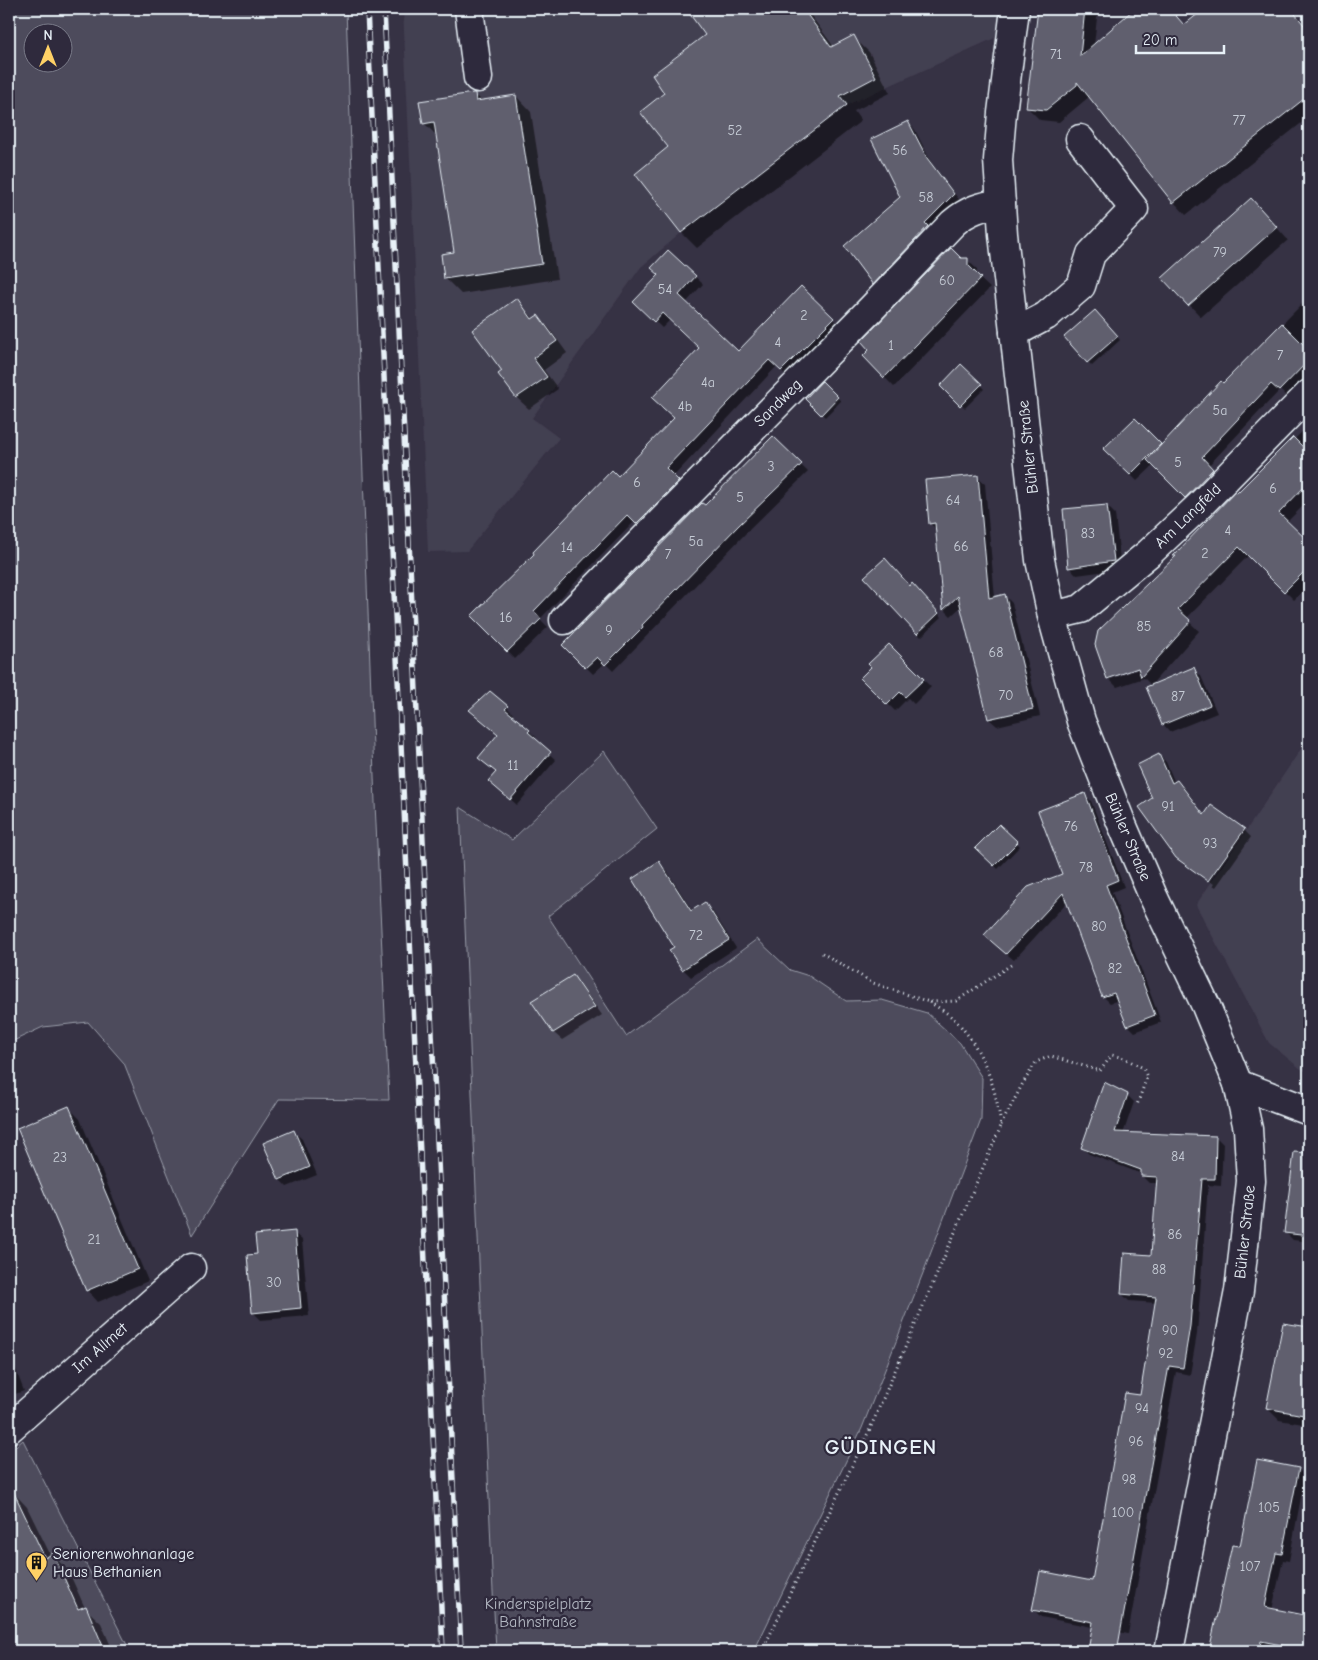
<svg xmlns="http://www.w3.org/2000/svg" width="1318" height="1660" font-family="'Comic Neue',sans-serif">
	<rect width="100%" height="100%" fill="#363244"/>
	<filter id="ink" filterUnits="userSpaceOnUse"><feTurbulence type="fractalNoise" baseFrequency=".02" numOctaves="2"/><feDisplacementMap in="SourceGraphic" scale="10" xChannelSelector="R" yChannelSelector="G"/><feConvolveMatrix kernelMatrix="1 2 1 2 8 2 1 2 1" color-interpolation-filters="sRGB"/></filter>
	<g filter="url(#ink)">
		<!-- built -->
		<g fill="#433f51">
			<path d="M403,9h620l-2,17 -174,79 -166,128 -40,34 -109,151 27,20 -92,113 -39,1z"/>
			<path d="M1309,737v336l-8,-4 -32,-26 -73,-138z"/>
		</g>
		<!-- green -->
		<g fill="#4d4b5c" stroke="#9a9eaa" fill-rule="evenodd">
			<path d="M9,9h337l29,794 14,297 -110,-1 -87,136 -68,-172 -36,-41 -45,5 -34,16zM32,32h30v30h-30z"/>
			<path d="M604,751l53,78 -109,87 78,120 131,-97 33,31 19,6 37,25 36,-1 45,13 33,30 22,35 -1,42 -56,148 -63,160 -108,223h-258l-4,-80 -32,-764 52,33z"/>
			<path d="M23,1440l107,211h-121v-199z"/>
		</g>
		<!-- shadow -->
		<g fill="#0007" fill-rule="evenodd">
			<path d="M703,9h103l28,38 19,-10 16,15 21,41 -36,18 7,10 -164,127 -15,-15 -45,-59 33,-27 -4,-54 41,-58 -14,-19z"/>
			<path d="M1039,9h59l-4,36 42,-36h34l14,17 22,-17h86l17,21v87l-123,98 -12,-13 -84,-106 -31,26 -19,-2 -12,-12z"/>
			<path d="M475,94l7,7 34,-5 15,16 26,167 -96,15 -15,-15 9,-26 -18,-117 -13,-13z"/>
			<path d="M908,122l7,8 19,38 27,34 -80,89 -7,-7 28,-87z"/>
			<path d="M1263,212l25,28 -87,77 -37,-39z"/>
			<path d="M668,252l35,32 -17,19 52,49 63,-64 39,38 -51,52 -12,-12 -104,111 13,12 -41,42 -10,-10 -95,98 8,8 -33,32 -42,-43 145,-138 58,-60 25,-69 -31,-29 -8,8 -27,-26 25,-26z"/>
			<path d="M960,259l7,1 10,9v7l13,12 -96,99 -30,-31z"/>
			<path d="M1309,297v45l-5,5 5,5v23l-22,22 -7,-7 -72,76 12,12 -27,27 -39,-40 -17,16 -32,-32 30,-29 27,26z"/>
			<path d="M517,300l17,19 4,-3 11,12 18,25 -23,17 14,19 -29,20 -12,-11 -17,-24 4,-3z"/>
			<path d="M1094,312l26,28 -28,26 -26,-29z"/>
			<path d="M961,366l23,23 -19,19 -23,-22z"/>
			<path d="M822,383l19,18 -16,16 -19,-18z"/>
			<path d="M1309,425v75l-22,22 22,22v41l-15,15 -45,-45 -63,64 13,12 -48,54 -7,-7 -27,9 -9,-9 68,-121 -1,-1zM1143,665l1,2 -33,12v-3z"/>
			<path d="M773,438l35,34 -62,61 -133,138 -8,-8 -12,11 -29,-29z"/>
			<path d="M977,477l8,7 10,114 10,-2 7,7 28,113 -43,10 -8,-7 -27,-113 -11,10 -7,-7 -7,-79 -7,-7z"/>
			<path d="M1107,506l8,8 6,55 -44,6 -8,-8z"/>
			<path d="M866,577l50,12 26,28 -21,20z"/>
			<path d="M889,646l42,41 -17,17 -6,-6 -13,13 -33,-33 11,-11z"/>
			<path d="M1193,669l8,7 16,37 -47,19 -7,-8z"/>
			<path d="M507,707l6,7 -1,2 24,21 -2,3 22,20 -39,45 -20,-18v-14l-10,-9 12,-29 -22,-18z"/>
			<path d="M1159,755l7,7 9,21 2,-2 7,7 21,28 6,-9 33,23 7,7 -35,50 -3,-2 1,-1 -35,-25 -25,-61z"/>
			<path d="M1085,795l6,6 33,86 -12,5 49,130 -26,10 -7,-7 -9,-25 -9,3 -6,-6 -36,-96 -54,59 -22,-18 72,-67z"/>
			<path d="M999,826l21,20 -22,23 -21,-21z"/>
			<path d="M659,863l8,8 26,41 12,-8 8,8 23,36 -45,29 -8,-8 -7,-22z"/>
			<path d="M573,976l7,8 22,31 -40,25 -8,-7 -21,-32z"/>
			<path d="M1127,1095l7,7 -11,32 93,3 7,7 -2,42 -13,-1 -11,149 -7,41 -14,-3 -48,262 -87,-17 -7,-7 59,-28 48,-185 16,-94 -28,-2 -7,-7 30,-37 6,-74h-9l-7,-7v-2l-53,-20 -7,-7z"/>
			<path d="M68,1107l12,12 68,162 -50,21 -11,-12z"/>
			<path d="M294,1132l8,7 15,36 -30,12 -7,-7z"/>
			<path d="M1291,1189l18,2v51l-16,-2 -8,-8z"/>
			<path d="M294,1233l8,7 7,76 -48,4 -8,-8z"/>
			<path d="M1284,1324l25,5v96l-30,-5 -12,-12z"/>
			<path d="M9,1352l15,39 -15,5z"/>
			<path d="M1298,1469l7,7 -16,85 -6,-1 -11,50 37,7v34h-20l-21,-4 -1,4h-57l23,-105 8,1z"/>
			<path d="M12,1491l15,16 24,49 1,-1 16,15 17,38 16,15 12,28h-104v-157z"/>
		</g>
		<!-- building -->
		<g fill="#605e6e" stroke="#e8f1f8">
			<path d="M686,9h117l28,38 23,-12 22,42 -36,19 7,9 -166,128 -46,-59 33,-27 -28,-35 24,-19 -12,-18 53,-40z"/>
			<path d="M1038,9h47l-5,47 54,-47h36l14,16 20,-16h87l18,22v64l-136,108 -96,-121v3l-31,25 -20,-2z"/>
			<path d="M473,93h2l1,8 40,-6 26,169 -98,15 -3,-25 13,-2 -20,-130 -11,2 -4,-23z"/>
			<path d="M908,121l19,37 27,36 -29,29 3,3 -55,59 -29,-39 56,-49 -29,-58z"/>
			<path d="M1251,198l26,29 -89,79 -26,-28z"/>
			<path d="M951,248l10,10h7v7l13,13 -97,100 -21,-22 6,-6 -8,-9z"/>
			<path d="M668,250l28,26 -17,19 59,56 63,-65 33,32 -53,53 -12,-11 -103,108 13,13 -43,43 -9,-9 -93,96 7,8 -34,33 -36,-36 63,-62 -1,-2 79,-82 6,6 56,-58 -22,-20 47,-50 -37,-35 -8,9 -21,-20 26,-27 -8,-7z"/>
			<path d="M517,298l15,21 6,-4 19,26 -24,17 14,19 -31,21 -18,-24 4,-3 -30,-41z"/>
			<path d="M1095,310l23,26 -31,27 -23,-26z"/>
			<path d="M1282,323l27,27v10l-30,31 -8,-7 -69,73 11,12 -28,29 -38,-38 74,-79 2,2z"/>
			<path d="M961,364l21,20 -22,22 -20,-20z"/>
			<path d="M822,381l16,16 -17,18 -16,-16z"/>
			<path d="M1135,418l26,26 -31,31 -27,-26z"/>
			<path d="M773,436l29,28 -64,62 -96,99 1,2 -38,38 -8,-8 -12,11 -23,-23 140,-142 3,2z"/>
			<path d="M1293,437l16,16v29l-30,31 30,29v25l-25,25 -45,-45 -61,62 13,12 -50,56 -3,-9 -31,11 -12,-34 3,-14 78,-75h-3l62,-64 2,1z"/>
			<path d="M978,475l11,123 16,-4 28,115 -45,10 -30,-123 -15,14 -8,-87 -6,1 -4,-44z"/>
			<path d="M1107,505l7,56 -46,7 -5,-59z"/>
			<path d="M885,558l25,28 2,-3 27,30 -22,21 -53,-57z"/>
			<path d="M889,644l35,35 -19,18 -5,-5 -13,13 -27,-27 11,-11 -3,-3z"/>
			<path d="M1194,667l16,38 -48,20 -16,-38z"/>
			<path d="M490,691l18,15 -3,3 25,21 -2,2 23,20 -41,48 -22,-19 8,-9 -18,-14 20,-24 -29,-24z"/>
			<path d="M1159,754l13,29 5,-3 27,35 7,-10 34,24 -37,52 -32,-23 -37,-51 13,-9 -15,-33z"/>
			<path d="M1085,793l33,87 -12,5 49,130 -28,11 -13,-33 -12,4 -39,-104 -57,61 -22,-19 44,-48 34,-13 -24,-63z"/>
			<path d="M999,824l19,18 -24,24 -19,-18z"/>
			<path d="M659,861l32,50 14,-9 24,38 -47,30 -13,-20 5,-3 -42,-68z"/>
			<path d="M573,975l22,32 -42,26 -22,-32z"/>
			<path d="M1104,1082l24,12 -13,38 101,4 -1,43h-13l-12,147 -7,42 -14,-2 -52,285h-29l5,-29 -61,-12 8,-39 52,10 33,-188 15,2 16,-98 -35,-3 3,-41 27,2 6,-78 -16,-1v-6l-60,-22z"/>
			<path d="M69,1106l69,163 -52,22 -69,-163z"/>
			<path d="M294,1130l16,37 -31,13 -16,-37z"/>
			<path d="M1294,1152l15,1v83l-25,-3z"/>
			<path d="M295,1231l6,77 -49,5 -5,-58 10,-1 -2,-19z"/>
			<path d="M1283,1323l26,4v89l-43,-8z"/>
			<path d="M1257,1460l42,8 -17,86 -6,-1 -11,54 44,9v22l-7,11 -41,-8 -2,10h-50l23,-106 8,1z"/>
			<path d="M9,1482l36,76 8,-5 25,56 8,-3 19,45h-96z"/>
		</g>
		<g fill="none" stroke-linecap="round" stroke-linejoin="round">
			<defs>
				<g id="minor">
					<path d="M469,9l9,69"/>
					<path d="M1014,333l32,-17 35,-30 10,-32 43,-45 -54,-70"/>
					<path d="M1052,616l29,-7 68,-56 49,-46 111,-113"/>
					<path d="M564,620l308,-312 81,-85c15,-13 29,-17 48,-20"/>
					<path d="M1238,1084l71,27"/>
					<path d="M9,1429l182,-161"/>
				</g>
				<path id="major" d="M1015,9l-13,104 -4,47 5,74 37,326 12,56 29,105 40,101 32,74 53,110 32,78 10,45 3,52 -12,110 -70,360"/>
			</defs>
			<!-- minor casing -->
			<use href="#minor" stroke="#e8f1f8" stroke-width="31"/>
			<!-- major casing -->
			<use href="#major" stroke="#e8f1f8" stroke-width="31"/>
			<!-- path -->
			<g stroke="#e8f1f8" stroke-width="3" stroke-dasharray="1 4" stroke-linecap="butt">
				<path d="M822,953l51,30 56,19 27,-1 58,-38"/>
				<path d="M1001,1125l21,-40 14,-23 15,-6 49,15 12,-16 12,3 19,10 4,9 -10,28"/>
				<path d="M762,1651l107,-220 132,-305c-5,-39 -17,-74 -43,-103 -8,-9 -19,-15 -29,-21"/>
			</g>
			<!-- minor -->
			<use href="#minor" stroke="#2f2a3d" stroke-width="28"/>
			<!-- major -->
			<use href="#major" stroke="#2f2a3d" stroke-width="28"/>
			<defs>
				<g id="rail">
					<path d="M367,9l76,1642"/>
					<path d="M384,9l77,1642"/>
				</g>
			</defs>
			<!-- rail casing -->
			<use href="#rail" stroke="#e8f1f8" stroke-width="5.5"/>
			<!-- rail -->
			<use href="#rail" stroke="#2f2a3d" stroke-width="4" stroke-dasharray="11" stroke-linecap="butt"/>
		</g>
	</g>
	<!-- icons -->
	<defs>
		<symbol id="building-pin" viewBox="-11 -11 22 30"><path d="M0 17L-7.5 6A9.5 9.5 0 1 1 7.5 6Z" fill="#ffd166" stroke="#2f2a3d"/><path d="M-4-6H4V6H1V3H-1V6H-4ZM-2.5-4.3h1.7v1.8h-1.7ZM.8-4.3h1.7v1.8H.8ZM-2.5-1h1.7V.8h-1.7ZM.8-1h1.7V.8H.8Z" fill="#111"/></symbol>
	</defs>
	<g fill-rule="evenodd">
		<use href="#building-pin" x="24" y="1550" width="25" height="34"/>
	</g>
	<g text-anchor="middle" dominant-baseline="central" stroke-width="4.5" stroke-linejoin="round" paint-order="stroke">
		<!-- number labels -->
		<g font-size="14" fill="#c6ccd6">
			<text x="1056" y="54">71</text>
			<text x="1239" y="120">77</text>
			<text x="735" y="130">52</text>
			<text x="900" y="150">56</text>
			<text x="926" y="197">58</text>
			<text x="1220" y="252">79</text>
			<text x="947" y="280">60</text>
			<text x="665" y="289">54</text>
			<text x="804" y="315">2</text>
			<text x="778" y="342">4</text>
			<text x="891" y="345">1</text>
			<text x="1280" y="355">7</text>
			<text x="708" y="382">4a</text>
			<text x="685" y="406">4b</text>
			<text x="1220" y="410">5a</text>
			<text x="1178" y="462">5</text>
			<text x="771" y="466">3</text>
			<text x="637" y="482">6</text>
			<text x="1273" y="488">6</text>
			<text x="740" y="497">5</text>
			<text x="953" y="500">64</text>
			<text x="1228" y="530">4</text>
			<text x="1088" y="533">83</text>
			<text x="696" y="541">5a</text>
			<text x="961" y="546">66</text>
			<text x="567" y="547">14</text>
			<text x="1205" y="553">2</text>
			<text x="668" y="554">7</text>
			<text x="506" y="617">16</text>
			<text x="1144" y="626">85</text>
			<text x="609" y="630">9</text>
			<text x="996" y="652">68</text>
			<text x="1006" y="695">70</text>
			<text x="1178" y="696">87</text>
			<text x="513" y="765">11</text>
			<text x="1168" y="806">91</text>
			<text x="1071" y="826">76</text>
			<text x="1210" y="843">93</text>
			<text x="1086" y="867">78</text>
			<text x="1099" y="926">80</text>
			<text x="696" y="935">72</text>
			<text x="1115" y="968">82</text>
			<text x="1178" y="1156">84</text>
			<text x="60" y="1157">23</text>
			<text x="1175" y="1234">86</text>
			<text x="94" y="1239">21</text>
			<text x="1159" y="1269">88</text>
			<text x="274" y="1282">30</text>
			<text x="1170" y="1330">90</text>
			<text x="1166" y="1353">92</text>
			<text x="1142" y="1408">94</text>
			<text x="1136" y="1441">96</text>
			<text x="1129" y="1479">98</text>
			<text x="1269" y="1507">105</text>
			<text x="1123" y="1512">100</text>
			<text x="1250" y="1566">107</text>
		</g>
		<!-- street labels -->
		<g font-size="16" fill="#e8f1f8" stroke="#2f2a3d">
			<text transform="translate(778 403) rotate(-45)">Sandweg</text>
			<text transform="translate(1028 447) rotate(-96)">Bühler Straße</text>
			<text transform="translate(1188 516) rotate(-44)">Am Langfeld</text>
			<text transform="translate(1128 837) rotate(67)">Bühler Straße</text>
			<text transform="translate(1245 1232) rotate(-84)">Bühler Straße</text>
			<text transform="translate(100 1348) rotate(-41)">Im Allmet</text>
		</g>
		<!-- poi labels -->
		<g font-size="16" fill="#e8f1f8" stroke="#2f2a3d" text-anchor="start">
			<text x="53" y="1554">Seniorenwohnanlage<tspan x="53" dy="18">Haus Bethanien</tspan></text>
		</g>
		<!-- park labels -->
		<g font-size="16" fill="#b2b7c1" stroke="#2f2a3d">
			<text x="538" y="1604">Kinderspielplatz<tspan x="538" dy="18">Bahnstraße</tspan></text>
		</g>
		<!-- district labels -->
		<g font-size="21" font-weight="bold" letter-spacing="1" fill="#e8f1f8" stroke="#2f2a3d">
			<text x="881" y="1447">GÜDINGEN</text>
		</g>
	</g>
	<!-- margin -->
	<rect width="1318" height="1660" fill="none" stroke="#2f2a3d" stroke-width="30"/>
	<rect x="15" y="15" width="1288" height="1630" fill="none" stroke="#e8f1f8" stroke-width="2" filter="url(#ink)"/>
	<!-- north arrow -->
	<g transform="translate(48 48)"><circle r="24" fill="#2f2a3d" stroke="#797a88"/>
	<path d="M0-4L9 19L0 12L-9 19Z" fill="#ffd166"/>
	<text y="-8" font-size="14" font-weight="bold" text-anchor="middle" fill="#e8f1f8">N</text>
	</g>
	<!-- scale -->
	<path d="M1136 45v8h88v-8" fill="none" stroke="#e8f1f8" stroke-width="2.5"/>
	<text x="1143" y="45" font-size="15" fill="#e8f1f8" stroke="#2f2a3d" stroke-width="4" paint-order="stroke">20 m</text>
</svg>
